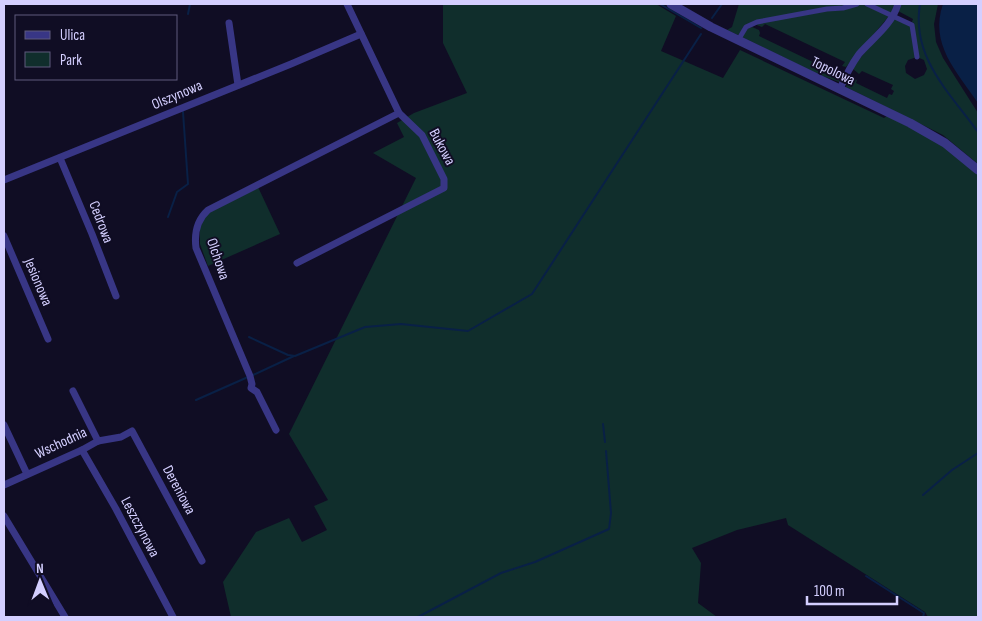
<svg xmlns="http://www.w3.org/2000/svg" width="982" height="621" font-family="'Sofia Sans Condensed',sans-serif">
	<rect width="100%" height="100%" fill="#100d24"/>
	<!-- green -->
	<g fill="#102e2c" fill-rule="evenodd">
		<path d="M443,4h213l20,12 -15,35 62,27 17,-28 144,68 3,-2 50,25 41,33v443h-50l-3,-5 -137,-87 -2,-7 -49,12 -45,18 9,15 -3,40 19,14h-486l-8,-35 33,-50 33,-14 13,24 25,-12 -13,-24 14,-6 -39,-66 127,-256 -43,-25 31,-16 -7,-14 17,-10 53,-20 -24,-50z"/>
		<path d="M739,4h103l2,1 -1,2 -91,15 -14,13 -11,-5 5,-3z"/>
		<path d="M862,4l27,12 -43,51 -4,-1 3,-4 -80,-38 -3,3 -8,-3 73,-13 17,-1z"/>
		<path d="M869,4h26l-4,10z"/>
		<path d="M901,4h37l-4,20 2,18 7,16 35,55v51l-35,-29 -97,-48 2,-8 4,-1 5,2 -1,3 31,15 2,-4 3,1 2,-4 -3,-2 2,-4 -31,-14 -3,3 -6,-5 1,-4 40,-46 20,4 -2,-1 1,-3 -15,-8zM917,57l7,3 3,9 -3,6 -9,4 -9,-6 -1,-7 3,-6z"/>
		<path d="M752,27l7,3 1,3 -1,3 75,36 2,-3 5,3 -2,10 -19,-7 -78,-38 5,-8z"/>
		<path d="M258,187l22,47 -72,32 -8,-22v-17l8,-15z"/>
	</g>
	<!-- water -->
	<path fill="#092046" d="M943,4h35v99c-21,-31 -49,-59 -35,-99z"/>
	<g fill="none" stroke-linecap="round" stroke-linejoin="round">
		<!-- stream -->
		<g stroke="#092046" stroke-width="2">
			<path d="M660,4l41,24"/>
			<path d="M920,4c-9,53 29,88 58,128"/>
			<path d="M188,14l2,-10"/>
			<path d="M712,18l10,-14"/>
			<path d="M168,217l9,-25 11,-8 -5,-72"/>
			<path d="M249,337l39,18 7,1 70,-29 36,-3 67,7 64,-37 169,-260"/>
			<path d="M253,375l41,-19"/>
			<path d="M196,400l52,-23"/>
			<path d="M603,424l2,18"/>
			<path d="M923,495l29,-25 26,-17"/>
			<path d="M866,576l58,37 -1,4"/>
			<path d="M418,617l83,-44 34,-11 74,-33 2,-16 -5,-62"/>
		</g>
		<!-- pedestrian -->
		<g stroke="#383685" stroke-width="5">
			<path d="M867,4l45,21 5,32"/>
			<path d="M740,37l6,-10 11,-5 70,-13 16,-1 14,-4"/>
		</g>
		<!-- minor -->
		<g stroke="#383685" stroke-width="7">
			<path d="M229,23l9,62"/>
			<path d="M840,89c5,-12 11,-24 19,-35 14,-16 33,-29 39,-50"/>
			<path d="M60,158l32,76 24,62"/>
			<path d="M4,180l287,-116 70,-30"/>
			<path d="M4,236l44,103"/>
			<path d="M297,263l147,-75v-9l-22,-44 -23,-22 -52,-109"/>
			<path d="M73,391l25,50"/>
			<path d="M4,425l23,49"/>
			<path d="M276,430l-19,-38 -6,-4 1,-4 -2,-8 -54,-128c-2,-15 1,-28 12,-38l191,-97"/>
			<path d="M82,450l34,59 57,108"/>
			<path d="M4,485l78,-35 16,-9 23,-4 11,-6 70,130"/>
			<path d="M4,516l61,101"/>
		</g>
		<!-- tertiary -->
		<path stroke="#383685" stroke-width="9" d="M671,4l40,23 199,96 35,20 33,27"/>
	</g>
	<g text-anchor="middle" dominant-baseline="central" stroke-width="4" stroke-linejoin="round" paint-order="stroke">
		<!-- street labels -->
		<g font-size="15" fill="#d4cfff" stroke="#100d24">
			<text transform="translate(833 71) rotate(26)">Topolowa</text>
			<text transform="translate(177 95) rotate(-23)">Olszynowa</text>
			<text transform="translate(442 147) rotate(62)">Bukowa</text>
			<text transform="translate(101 222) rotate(69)">Cedrowa</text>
			<text transform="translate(218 259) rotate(71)">Olchowa</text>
			<text transform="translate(38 282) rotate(67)">Jesionowa</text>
			<text transform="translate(61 443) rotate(-25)">Wschodnia</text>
			<text transform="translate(179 490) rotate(62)">Dereniowa</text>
			<text transform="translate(140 527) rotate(62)">Leszczynowa</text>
		</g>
	</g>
	<!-- border -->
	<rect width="982" height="621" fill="none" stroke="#d4cfff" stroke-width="10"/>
	<!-- legend -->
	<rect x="15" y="15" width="162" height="65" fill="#100d24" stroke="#5e5b7c"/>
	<rect x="25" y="31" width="25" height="8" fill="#383685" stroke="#5e5b7c"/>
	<text x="60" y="40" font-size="15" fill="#d4cfff">Ulica</text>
	<rect x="25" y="52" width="25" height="15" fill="#102e2c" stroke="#5e5b7c"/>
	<text x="60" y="65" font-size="15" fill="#d4cfff">Park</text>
	<!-- north arrow -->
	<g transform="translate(40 581) rotate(359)" stroke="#100d24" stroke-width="4" paint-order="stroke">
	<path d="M0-4L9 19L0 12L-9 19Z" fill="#d4cfff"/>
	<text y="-8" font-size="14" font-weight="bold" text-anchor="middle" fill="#d4cfff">N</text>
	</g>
	<!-- scale -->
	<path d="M807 596v8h90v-8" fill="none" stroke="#d4cfff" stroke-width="2.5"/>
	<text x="814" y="596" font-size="15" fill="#d4cfff" stroke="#100d24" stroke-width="4" paint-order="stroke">100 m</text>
</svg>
